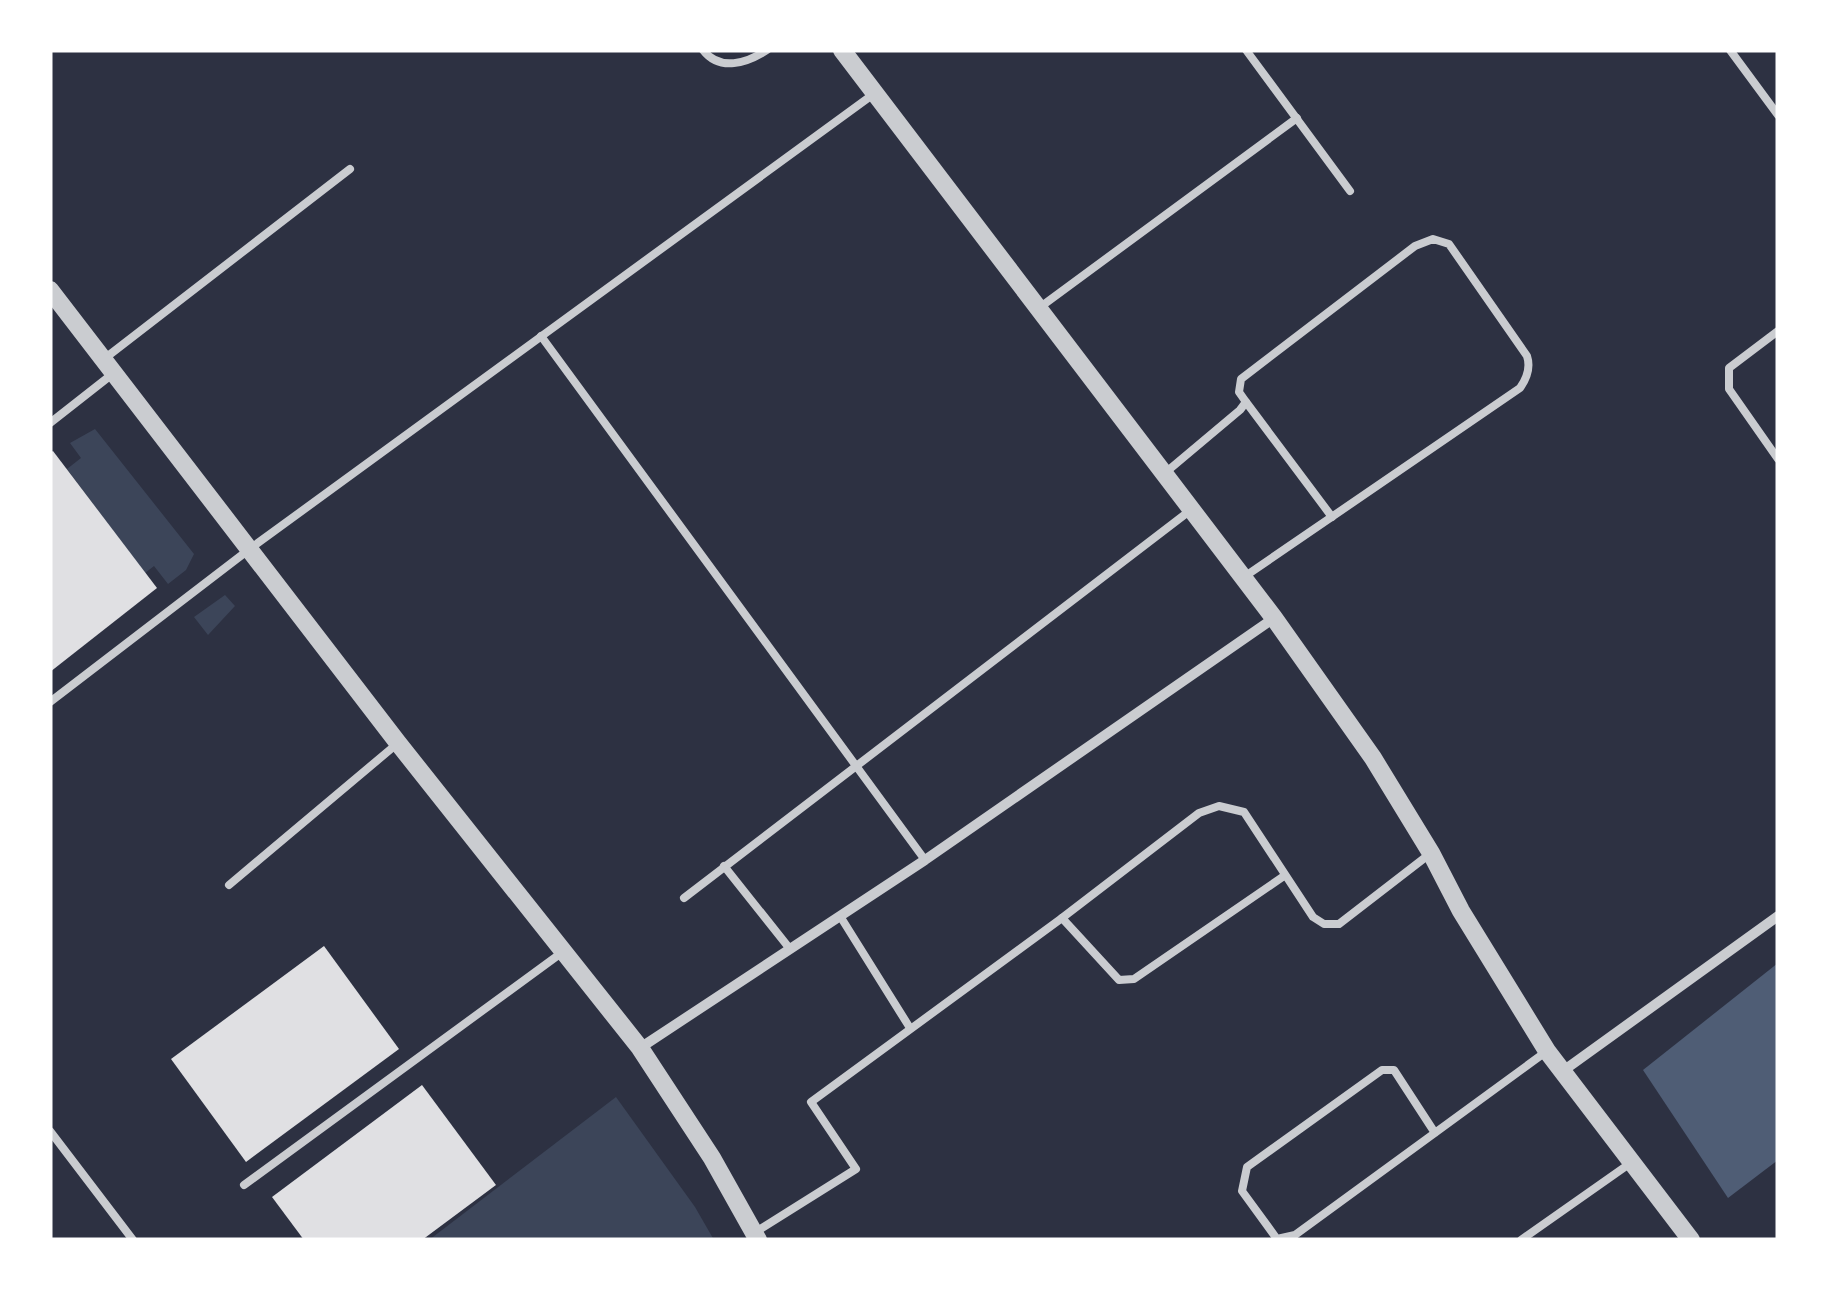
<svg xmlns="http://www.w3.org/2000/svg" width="1828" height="1290" font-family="Ubuntu,sans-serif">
	<rect width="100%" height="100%" fill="#2d3142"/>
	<!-- green -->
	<g fill="#3c4559">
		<path d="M95,429l99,125 -8,16 -18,14 -14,-18 -9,7 -78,-104 14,-11 -11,-15z"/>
		<path d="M225,595l10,11 -27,29 -14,-18z"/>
		<path d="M616,1097l79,110 19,33h-285z"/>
	</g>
	<!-- water -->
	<path fill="#4f5d75" d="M1778,963v197l-50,38 -85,-128z"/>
	<!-- building -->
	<g fill="#e0e0e3">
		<path d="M53,451l104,137 -107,84v-219z"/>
		<path d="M324,946l75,103 -153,113 -75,-103z"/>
		<path d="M422,1085l74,100 -74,55h-118l-32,-43z"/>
	</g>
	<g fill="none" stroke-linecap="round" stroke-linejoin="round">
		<!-- service -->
		<g stroke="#caccd0" stroke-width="8">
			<path d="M703,50c17,22 44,13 64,0"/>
			<path d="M1246,50l104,141"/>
			<path d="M1730,50l48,65"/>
			<path d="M1039,308l258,-190"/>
			<path d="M1778,331l-49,37v21l49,70"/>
			<path d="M541,336l384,524"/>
			<path d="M104,359l246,-190"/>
			<path d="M1246,402l86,115"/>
			<path d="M50,423l65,-51"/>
			<path d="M1165,473l75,-63 6,-8 -7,-10 2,-13 174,-133 18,-7 16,5 78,112c4,12 0,22 -7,32l-276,189"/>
			<path d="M50,702l201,-154 624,-455"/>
			<path d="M724,866l66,83"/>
			<path d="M229,885l169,-142"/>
			<path d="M684,898l508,-389"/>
			<path d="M840,916l70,112"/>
			<path d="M1062,918l137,-105 20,-7 25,6 69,105 11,7h15l92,-71"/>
			<path d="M50,1131l83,109"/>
			<path d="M1435,1133l-41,-63h-12l-135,97 -5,24 35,48 18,-4 252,-184"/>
			<path d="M244,1185l320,-234"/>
			<path d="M754,1233l102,-64 -45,-67 251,-184 57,62 15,-1 150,-103"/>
			<path d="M1521,1240l111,-78"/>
		</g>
		<!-- minor -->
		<g stroke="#caccd0" stroke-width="10">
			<path d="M640,1048l285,-188 349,-242"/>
			<path d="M1563,1071l215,-155"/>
		</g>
		<!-- tertiary -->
		<g stroke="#caccd0" stroke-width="18">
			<path d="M842,50l432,568 99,140 58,95 30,58 86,140 144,189"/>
			<path d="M50,290l348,453 242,305 72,110 46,82"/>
		</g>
	</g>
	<!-- border -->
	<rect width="1828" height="1290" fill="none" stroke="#ffffff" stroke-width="105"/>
</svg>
